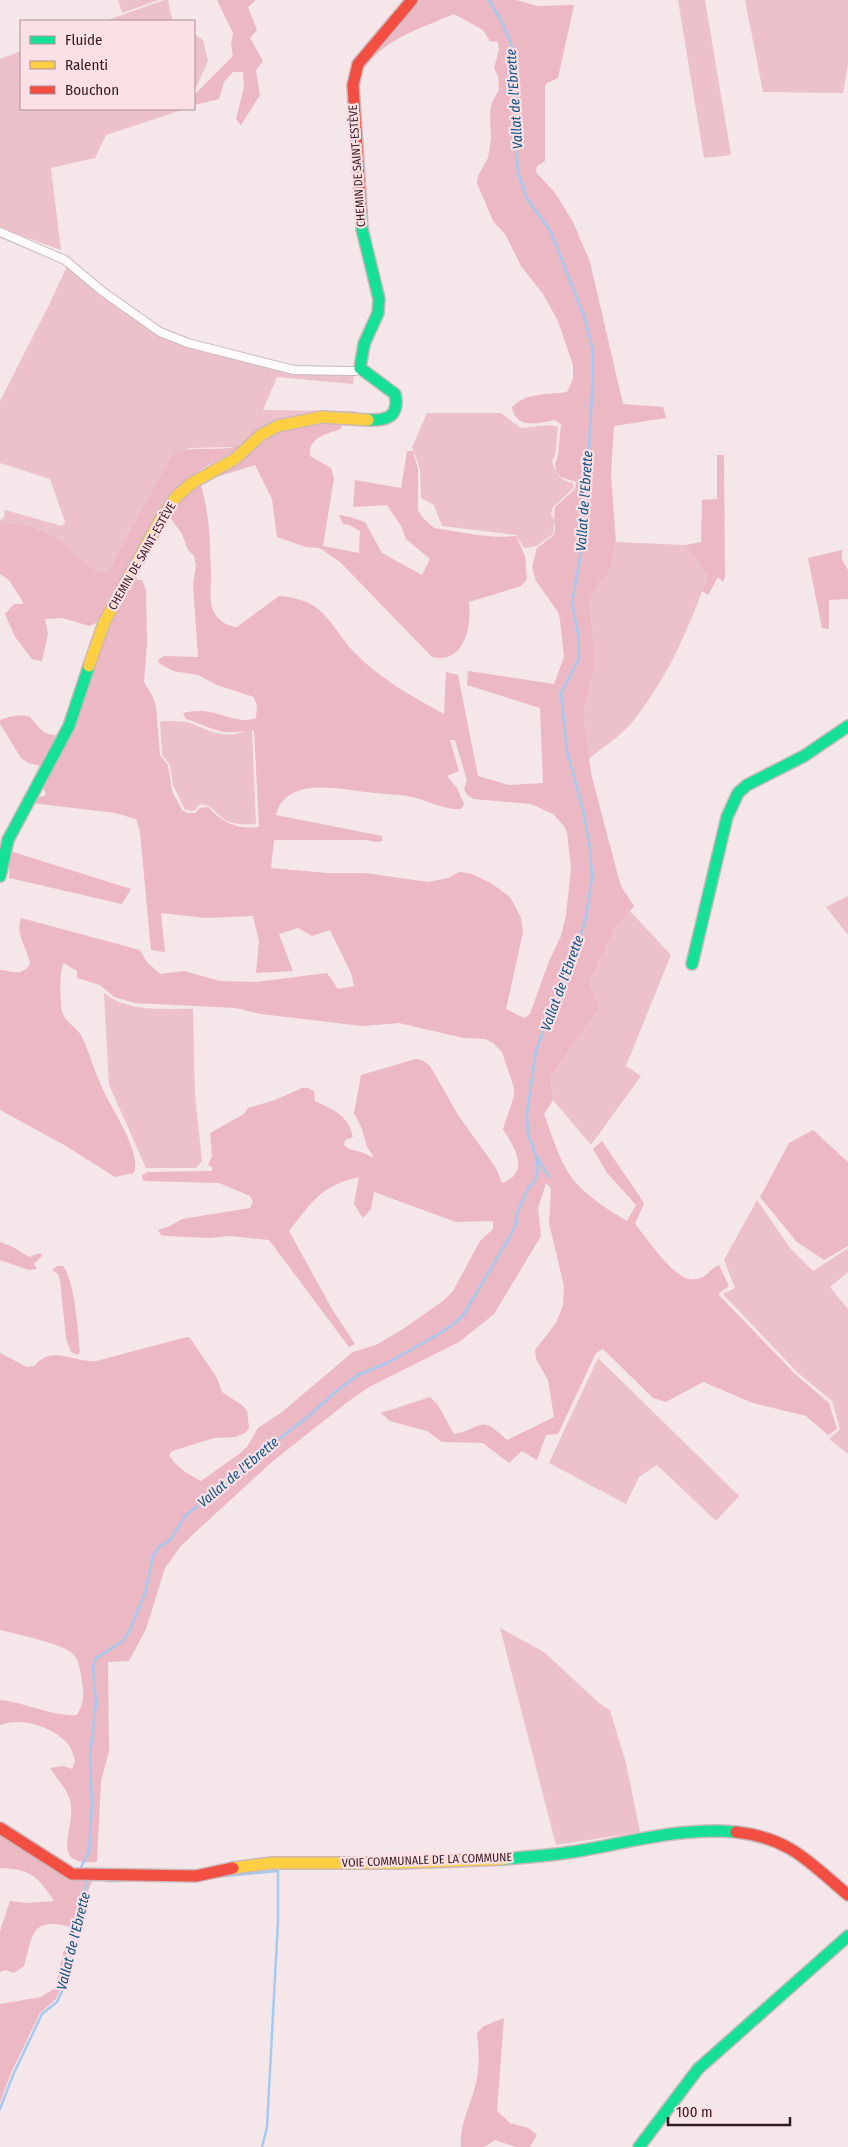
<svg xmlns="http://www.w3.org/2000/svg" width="848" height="2147" viewBox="0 0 848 2147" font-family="'Fira Sans Condensed',sans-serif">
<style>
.green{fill:#ecc1ca}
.forest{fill:#ecb8c4;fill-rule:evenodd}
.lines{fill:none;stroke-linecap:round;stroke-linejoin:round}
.stream{stroke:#a4caf0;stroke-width:2.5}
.street-casing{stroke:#cab8bb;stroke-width:10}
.fast-casing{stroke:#cab8bb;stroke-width:14}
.slow-casing{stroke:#cab8bb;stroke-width:14}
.jam-casing{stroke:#cab8bb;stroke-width:14}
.street{stroke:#fefbfc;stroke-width:8}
.fast{stroke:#16e098;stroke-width:11}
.slow{stroke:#ffcf43;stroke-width:11}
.jam{stroke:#f24e42;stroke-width:11}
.labels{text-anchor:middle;stroke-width:4.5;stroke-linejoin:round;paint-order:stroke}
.street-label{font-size:12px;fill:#321b20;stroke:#fbe0e5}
.water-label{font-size:14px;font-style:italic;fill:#095283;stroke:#fbe0e5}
</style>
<rect width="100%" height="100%" fill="#f5e6e9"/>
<g class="green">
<polygon points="118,0 158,0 122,13"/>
<polygon points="164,0 168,0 172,19 175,21 105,21"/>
<polygon points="678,0 705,0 731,155 704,158"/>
<polygon points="745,0 848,0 848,64 843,93 763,92"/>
<polygon points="194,34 203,40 208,61 194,92"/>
<polygon points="21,51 21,109 185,109 106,135 95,158 51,168 61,250 0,228 0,59"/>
<path d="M67 266 114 303 167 337 292 372 354 375 353 384 277 377 263 410 356 411V417L285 420 257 430 256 426 240 444 234 447 190 448 171 456 108 571C90 575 76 551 63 542 47 531 20 519 0 525V520L4 517 5 510 62 526 65 522 50 479 0 463V401L49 305Z"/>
<path d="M427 413H501L521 428 550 425 558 427C556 437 558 453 552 461 555 474 561 480 573 483L574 488 553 507 551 514 555 520 553 534 537 546 524 548 516 535 442 526 434 505 421 498 420 469 412 447Z"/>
<path d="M616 542 685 545 708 575C690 626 667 679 633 721 621 736 603 747 589 759L584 720V710L594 668V645L590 609 591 598 600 581 609 573Z"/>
<path d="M165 721C174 721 185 721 193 724 219 735 223 738 252 730L256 824C247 825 232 825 224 819 214 812 214 806 200 804L194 811 185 810 173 785 170 765 162 755 160 722Z"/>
<polygon points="848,896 848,935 826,907"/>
<polygon points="630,911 671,955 626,1066 641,1076 591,1145 553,1100 551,1076 600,1007 589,983 615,929"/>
<path d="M104 993C130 1013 162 1008 193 1009L195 1095 202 1161 196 1168H146L109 1085Z"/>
<polygon points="757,1200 790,1248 813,1271 848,1248 848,1272 830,1287 848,1309 848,1454 829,1439 840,1429 832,1401 798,1373 723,1294 735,1288 724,1260"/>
<polygon points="598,1358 739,1496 716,1521 657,1465 639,1477 626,1504 549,1463"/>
<polygon points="500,1628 544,1652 599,1703 610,1710 626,1763 640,1832 556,1845"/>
</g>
<g class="forest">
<polygon points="217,0 256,0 248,7 257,30 250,38 263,61 256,70 260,95 241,125 236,119 244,87 243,72 233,72 224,82 219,99 194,105 194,95 233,56 231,45 233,33"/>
<path d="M420 0H516L537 6 574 5 558 78 547 83 545 86V161L537 166 536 172 555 193 573 222 590 262 623 404 663 407 666 418 614 426 611 474 616 542 609 573 600 581 591 598 590 609 594 645V668L584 710V720L591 773 618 876 622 888 634 906 615 929 589 983 600 1007 551 1076 553 1100 544 1114C552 1135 561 1167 577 1184 592 1200 609 1210 627 1221L636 1205 607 1173 593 1149 602 1141 644 1203 635 1224C648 1239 676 1284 696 1279 706 1278 710 1269 719 1265L729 1286 718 1294 795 1374 829 1403 837 1429 828 1435 806 1416 753 1403 703 1382 666 1402 653 1398 603 1349 596 1353 558 1434 546 1435 537 1460 522 1451 509 1463 483 1443 442 1442 427 1431 390 1421 381 1413 430 1397 438 1405 454 1434C486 1427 479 1414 507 1440L554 1417 548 1380 536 1359 535 1350 556 1323 563 1305 564 1286 549 1223 551 1188 546 1183 538 1208 541 1236 494 1314 459 1342 369 1387 349 1401 273 1461 201 1527 181 1546 165 1568 146 1629 129 1661 108 1662 109 1751 101 1781 97 1862C49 1866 74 1833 71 1805 70 1792 57 1779 50 1768L63 1766 72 1769 75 1761C73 1754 71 1745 64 1740 49 1726 20 1717 0 1725V1700C26 1702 51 1717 77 1715 84 1703 84 1694 82 1681 80 1672 80 1662 74 1655 66 1644 15 1634 0 1630V1353L27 1367 34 1366C53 1344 74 1363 96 1361L187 1337 190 1338 217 1378 222 1392 242 1405 247 1411 249 1428 245 1433 236 1437 214 1438 172 1451 169 1455C177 1468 188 1474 201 1481L239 1454 247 1447 258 1428 282 1412 353 1352 376 1345 403 1329 443 1301 453 1291 480 1241 493 1229V1221L456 1222 374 1192 371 1209 363 1218 354 1204 359 1177C320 1186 312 1202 289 1231L332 1309 355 1344 349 1347 269 1240 230 1236 209 1238 166 1236 161 1235 158 1230 170 1226 182 1219 250 1208 253 1202 250 1196 219 1183 143 1181 142 1175 148 1172 211 1171 213 1168 208 1165 212 1156 210 1133 244 1114 248 1108 275 1100 302 1088H308L314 1091 315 1101C334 1110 348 1115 353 1137L345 1140 344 1145C350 1151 356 1150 363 1153 368 1154 369 1157 374 1157L367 1147 362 1129 354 1113 361 1075 416 1059 422 1060 430 1066 458 1115 496 1168 502 1183C532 1172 513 1146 503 1129L514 1096V1088L502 1052 493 1043 485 1039 463 1038 399 1023 362 1026 261 1014 235 1008 135 1003 114 997 100 985 77 978V971L64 963C59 968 60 1003 62 1011 64 1021 76 1027 81 1035 89 1051 93 1068 101 1085 109 1106 142 1150 134 1173L115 1177 66 1146 0 1110V970C14 971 21 977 30 964 27 947 15 935 21 918L140 950 146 961 160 974 184 971 220 981 256 982 327 973 338 989 354 986 351 973 330 930 312 936 298 928 279 934 293 971 256 973 259 941 253 916 206 918 161 913 165 952 151 950 140 832 136 819 115 813 32 803 33 799 46 795 42 783 49 768 28 763 21 758 0 724V720C10 716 20 714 30 717 43 733 44 735 65 736L103 637 132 579 142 580 146 590 147 644 144 682 153 697 156 707 160 755 168 765 172 791 182 810 187 813H195L200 808 208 807C222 822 237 830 259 827L254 730C218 736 217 729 186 719L183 713C192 711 201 710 210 712 226 715 240 724 256 718L257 706 254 697 217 685 198 675 173 671 160 664 158 660 164 656 198 657 193 584 196 565 194 556 188 550 182 534 169 516 176 505 199 486H201C210 515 210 544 211 575 211 585 209 600 213 610 217 620 226 626 237 627L279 596C327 600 327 623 355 653 380 679 413 697 444 714L446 672 458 675 478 776 509 785 543 783 540 708 467 685 468 671 554 684 564 657 560 620 558 612 536 581 532 567 537 548 554 535C557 524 553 517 555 507L575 489 576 482 561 477 556 471 555 464 558 456 561 424 555 420C538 424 515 429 512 407 527 392 547 395 567 392L573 379V365L558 321 543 294 521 266 505 234 493 221 477 183 478 176 488 158 491 139 490 113 492 102 499 90 498 76 494 68 499 50 498 42 490 41 483 30 454 14C424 27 386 38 366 66L364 62ZM450 740H455L467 781 464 789 467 795 474 799 531 804 553 814 564 826 567 832 571 868 566 915 561 936 549 961 530 1014 524 1018 506 1009 523 932 521 918 510 897 491 883 469 873 459 872 448 878 428 882 365 873H328L271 868 274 840H366L377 842 382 841V836L276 815C286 776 337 789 367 792 382 794 398 794 412 797 429 801 444 810 461 809L464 804 457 788 447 776 459 771Z"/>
<path d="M304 421 342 423 341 429C327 434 308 437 310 456L331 468 334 478 323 546 359 553 360 531 349 525 343 524 339 515 350 517 365 522 382 553 422 575 430 559 406 539 401 526 387 505 353 507 355 480 401 488 407 451H413L418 469V510L423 518 434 528C461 532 488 539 516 536L525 556 527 579 521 586 469 602C472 626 464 665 432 657L341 563 320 548 306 547 277 537 272 499 255 465 210 479 269 431Z"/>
<path d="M257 425V430L234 452 203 468 170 496 98 622 90 626 62 618 45 619 48 634 42 661 32 659 15 637 5 614 14 604H23V602L9 580 0 574V525C20 519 47 531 63 542 76 551 90 575 108 571L171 456C191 444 212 452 234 447L240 444Z"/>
<polygon points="717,455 724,455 725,577 723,582 718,577 708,595 702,591 708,575 685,545 701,542 702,500 717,499"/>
<polygon points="842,550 842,560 848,570 848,599 829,600 829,629 822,628 808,558"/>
<polygon points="10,851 131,889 122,904 9,878"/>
<polygon points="813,1130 848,1162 848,1246 824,1260 797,1242 760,1197 789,1143"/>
<polygon points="0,1242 13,1247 29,1257 40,1253 42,1256 34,1264 37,1269 29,1270 0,1260"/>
<path d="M57 1266H63C75 1282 78 1331 80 1352L78 1355 71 1352 66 1339 60 1280 58 1274 52 1270Z"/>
<path d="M0 1832 93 1879 81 1908 75 1928C31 1916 34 1931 24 1966L14 1973 5 1970 0 1972V1931L10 1901 26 1903 54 1901C38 1876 30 1869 0 1868Z"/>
<polygon points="64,1950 68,1955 64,1982 56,1999 40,2013 11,2073 0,2103 0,2004 41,1997 55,1988"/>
<path d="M504 2018 497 2111 510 2123 528 2128 537 2135 530 2147H516L495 2140 484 2147H461C459 2125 470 2107 475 2087 480 2069 479 2051 477 2033L484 2026Z"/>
</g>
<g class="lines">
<g class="stream">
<polyline points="537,1157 549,1177"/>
<polyline points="81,1867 89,1852 92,1803 90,1756 96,1702 93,1667 96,1658 123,1641 129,1632 145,1593 153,1556 159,1547 170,1540 186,1515 243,1471 263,1451 309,1416 333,1394 358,1375 387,1363 432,1338 454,1324 464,1314 509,1238 515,1227 517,1213 528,1189 535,1181 538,1169 536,1156 528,1134 527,1113 536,1051 546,1023 568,975 578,945 586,917 592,878 590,848 583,810 567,751 561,693 579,659 578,633 572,603 584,536 593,377 593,350 584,316 550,230 527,199 518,172 516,151 519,120 511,44 502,22 489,0"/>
<polyline points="214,1877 278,1871 278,1921 267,2127 262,2147"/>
<polyline points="106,1881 119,1881"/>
<polyline points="0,2109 13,2075 42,2014 57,2002 65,1985 74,1935 87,1882 82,1879"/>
</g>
<defs>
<polyline id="street" points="0,232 65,260 102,291 160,332 188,343 294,370 347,371 355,371 360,368"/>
<g id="fast">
<path d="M361 212 362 229 379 299 378 313 364 344 360 368 395 394C400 416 387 421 368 420"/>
<polyline points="0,876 8,840 69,726 89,666"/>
<polyline points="692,964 727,817 738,793 747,785 804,756 848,726"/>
<path d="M504 1859C530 1857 557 1855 584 1850 634 1841 685 1827 736 1832"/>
<polyline points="639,2147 698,2069 848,1936"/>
</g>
<g id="slow">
<polyline points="89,666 104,623 159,522 176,497 192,483 235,459 261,435 278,426 322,417 368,420"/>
<polyline points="233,1868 272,1863 398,1863 504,1859"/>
</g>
<g id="jam">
<polyline points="361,212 353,85 358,64 412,0"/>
<polyline points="0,1828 72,1874 196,1876 233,1868"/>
<path d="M736 1832C790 1838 809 1862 848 1895"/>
</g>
</defs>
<use href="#street" class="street-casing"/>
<use href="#fast" class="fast-casing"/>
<use href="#slow" class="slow-casing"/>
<use href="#jam" class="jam-casing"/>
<use href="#street" class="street"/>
<use href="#fast" class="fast"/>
<use href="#slow" class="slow"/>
<use href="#jam" class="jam"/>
</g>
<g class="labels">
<g class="street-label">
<text transform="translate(357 166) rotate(-94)" y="4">CHEMIN DE SAINT-ESTÈVE</text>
<text transform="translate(142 556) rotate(-60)" y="4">CHEMIN DE SAINT-ESTÈVE</text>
<text transform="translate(427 1860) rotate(-2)" y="4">VOIE COMMUNALE DE LA COMMUNE</text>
</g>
<g class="water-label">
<text transform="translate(514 99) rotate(-94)" y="5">Vallat de l'Ebrette</text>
<text transform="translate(584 501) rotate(-86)" y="5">Vallat de l'Ebrette</text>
<text transform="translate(562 983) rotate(-70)" y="5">Vallat de l'Ebrette</text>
<text transform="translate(238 1472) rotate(-40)" y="5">Vallat de l'Ebrette</text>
<text transform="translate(73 1941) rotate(-76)" y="5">Vallat de l'Ebrette</text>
</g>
</g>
<rect x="20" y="20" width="175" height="90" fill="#fbe0e5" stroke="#ab9196"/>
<rect x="30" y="36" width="25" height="8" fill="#16e098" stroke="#ab9196"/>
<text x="65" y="45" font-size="15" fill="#321b20">Fluide</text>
<rect x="30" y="61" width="25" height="8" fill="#ffcf43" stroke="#ab9196"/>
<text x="65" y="70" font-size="15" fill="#321b20">Ralenti</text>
<rect x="30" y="86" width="25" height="8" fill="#f24e42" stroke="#ab9196"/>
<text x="65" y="95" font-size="15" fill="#321b20">Bouchon</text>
<path d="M668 2117v8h122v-8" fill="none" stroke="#321b20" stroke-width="2.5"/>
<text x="676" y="2117" font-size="15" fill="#321b20" stroke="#fbe0e5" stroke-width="4" paint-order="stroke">100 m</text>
</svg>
